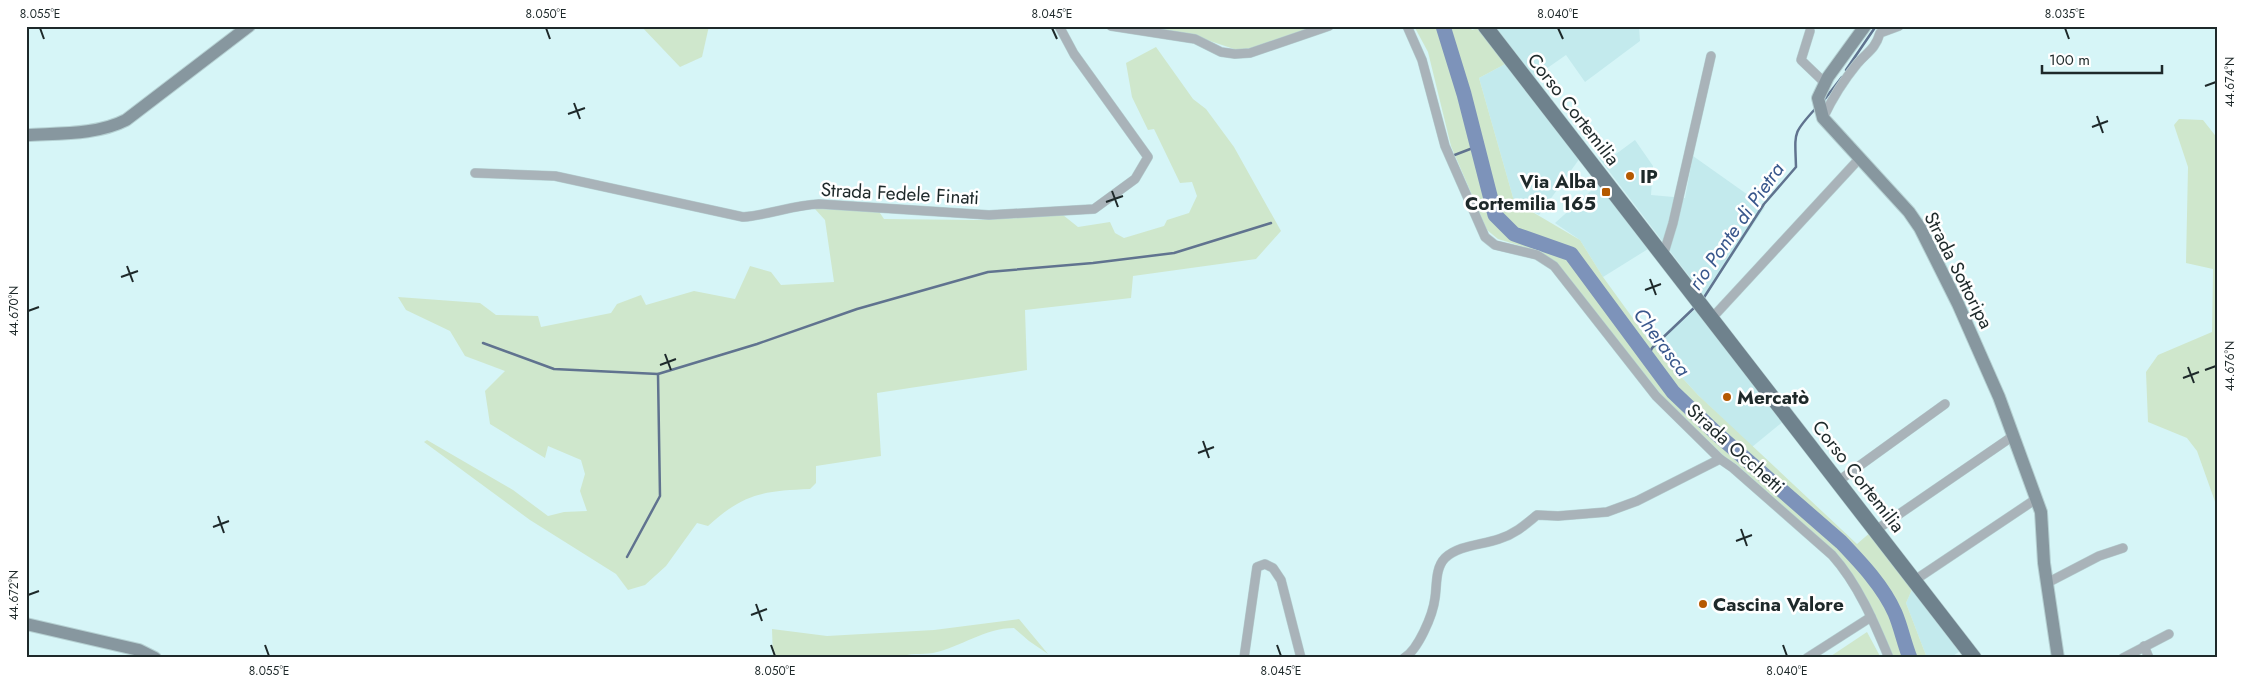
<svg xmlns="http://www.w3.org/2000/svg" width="2244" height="684" viewBox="0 0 2244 684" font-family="Jost,sans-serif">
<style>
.built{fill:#c3eaed}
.green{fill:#cfe7cc}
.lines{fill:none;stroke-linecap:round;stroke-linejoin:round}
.stream{stroke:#60738f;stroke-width:2.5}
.river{stroke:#7d93ba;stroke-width:15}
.street-casing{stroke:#b5d0d2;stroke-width:10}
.secondary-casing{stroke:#b5d0d2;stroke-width:14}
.primary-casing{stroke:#b5d0d2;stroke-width:16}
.street{stroke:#a9b3b9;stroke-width:9}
.secondary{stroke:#87979f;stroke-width:12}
.primary{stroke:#6f828d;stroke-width:15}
.ticks{fill:none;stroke:#1e292a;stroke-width:2}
.poi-dot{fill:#b55900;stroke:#fff;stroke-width:2}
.labels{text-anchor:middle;stroke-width:5;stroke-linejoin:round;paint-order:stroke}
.street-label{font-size:19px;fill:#1e292a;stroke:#fff}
.poi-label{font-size:19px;font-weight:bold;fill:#1e292a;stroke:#fff;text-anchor:start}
.water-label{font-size:20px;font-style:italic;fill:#39578c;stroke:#fff}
.neatline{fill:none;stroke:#1e292a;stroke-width:2}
.ticks-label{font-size:12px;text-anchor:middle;fill:#1e292a}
</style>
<rect width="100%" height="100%" fill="#d6f5f7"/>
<g class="built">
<polygon points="1494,26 1639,26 1640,41 1585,82 1566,55 1533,78"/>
<polygon points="1507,63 1580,158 1539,215 1514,201 1479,78"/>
<polygon points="1635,140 1653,166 1651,195 1685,198 1693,156 1765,207 1705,297 1599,158 1607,153 1616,154"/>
<polygon points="1601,182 1648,249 1603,277 1580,240 1555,223"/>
<polygon points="1697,308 1785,420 1752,447 1698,395 1653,346"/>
<polygon points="1914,585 1963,649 1950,658 1927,658 1906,603"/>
</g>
<g class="green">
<polygon points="641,26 709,26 702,57 680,67"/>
<polygon points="1142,26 1319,26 1253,48 1237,50 1195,36"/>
<path d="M1414 26H1469L1472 30 1479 28 1507 63 1479 78 1514 201 1580 240 1603 277 1653 346 1698 395 1857 544 1872 531 1914 585 1906 603 1927 658H1894C1878 623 1863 586 1839 556L1736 464 1727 459 1664 398 1557 265 1534 250 1498 239 1487 230 1451 146 1428 52Z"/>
<path d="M1156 47 1193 99 1206 109 1234 147 1281 231 1256 259 1133 276 1131 298 1025 310 1027 370 877 393 881 456 816 466V483L810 489C763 491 744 493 708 526L697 523 666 566 645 585 628 590 616 574 530 520 424 442 427 440 513 490 548 516 564 512 587 511 580 491 585 474 581 460 548 446 545 458 490 424 485 391 505 371 465 356 450 331 406 310 398 297 480 303 496 315 538 316 541 327 611 313 617 304 641 295 646 305 694 291 735 299 750 266 771 272 781 285 834 282 825 220 815 209 878 210 884 219 977 220 1063 215 1078 227 1110 222 1115 233 1124 238 1164 226 1167 220 1189 213 1197 196 1192 182 1180 183 1154 129 1148 130 1132 97 1126 63Z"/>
<polygon points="2179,119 2203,120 2218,139 2218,510 2197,451 2187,438 2148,422 2146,372 2158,355 2212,332 2213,269 2186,263 2188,167 2174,125"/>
<path d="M1019 619 1048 654 1029 641 1014 628C985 628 961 647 933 653 922 655 909 652 899 658H773L772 629 827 636 934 630Z"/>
<polygon points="1867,632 1881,658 1828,658"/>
</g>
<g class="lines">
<g class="stream">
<polyline points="1846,70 1876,26"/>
<polyline points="1824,100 1842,77"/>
<polyline points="1452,156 1478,146"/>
<path d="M1703 299 1764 204 1796 167C1795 132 1792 134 1816 108"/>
<polyline points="483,343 554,369 658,374 757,344 857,309 988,272 1093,263 1174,253 1271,223"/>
<polyline points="1648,357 1652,348 1695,307"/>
<polyline points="627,557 660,496 658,374"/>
</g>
<path class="river" d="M1443 26 1464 94 1495 215 1514 234 1571 254 1673 392 1717 434 1841 542C1861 563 1883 586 1895 613 1901 627 1904 643 1910 658"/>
<defs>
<g id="street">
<polyline points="1111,26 1195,39 1221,52 1235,54 1250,53 1329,26"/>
<path d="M1407 26 1422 60 1445 146 1485 237 1495 245 1537 255 1554 266 1656 396 1720 459 1733 468 1832 555C1858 584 1874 622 1889 658"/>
<polyline points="1810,31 1801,60 1825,83"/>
<path d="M1823 118C1832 99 1843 81 1857 64 1867 52 1875 50 1880 33L1899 26"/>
<path d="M475 173 555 176 743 217C769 215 793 205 819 204L989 215 1094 209 1135 179 1148 157 1074 54 1059 26"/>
<polyline points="1663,256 1673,223 1711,56"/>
<polyline points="1712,318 1859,159"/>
<polyline points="1837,482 1945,404"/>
<polyline points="1876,530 2013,436"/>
<polyline points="1915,580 2036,499"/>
<polyline points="2047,583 2099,556 2123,548"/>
<polyline points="2144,646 2149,658"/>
<polyline points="1244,658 1257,567 1265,564 1273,568 1281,580 1301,658"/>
<path d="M1404 658C1418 650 1433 615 1435 598 1437 586 1435 568 1445 558 1459 545 1482 545 1499 539 1515 534 1525 525 1537 515L1558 516 1607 512 1637 501 1720 459"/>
<polyline points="1807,658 1871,617"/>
<polyline points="2123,658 2169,634"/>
</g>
<g id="secondary">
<polyline points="1865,26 1828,77 1818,98 1823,118 1909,212 1920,228 1958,304 1999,397 2041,512 2044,563 2058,658"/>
<path d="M26 135C59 133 97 135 126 120L249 26"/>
<polyline points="26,624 139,650 155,658"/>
</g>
<polyline id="primary" points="1485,26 1974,658"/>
</defs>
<use href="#street" class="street-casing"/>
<use href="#secondary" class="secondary-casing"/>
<use href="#primary" class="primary-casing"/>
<use href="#street" class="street"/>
<use href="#secondary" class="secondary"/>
<use href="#primary" class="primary"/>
</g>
<path class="ticks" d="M40 28 44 39M546 28 550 39M1052 28 1057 39M1558 28 1563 39M2065 28 2069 39M2205 86 2216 82M574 103 580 119M568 114 585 108M2097 116 2103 133M2092 127 2108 121M1112 191 1118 207M1106 202 1123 196M127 266 133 282M121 277 138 271M1650 279 1656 295M1645 290 1661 284M28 311 39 307M665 354 671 370M660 365 676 359M2188 367 2194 383M2205 370 2216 366M2183 378 2199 372M1203 441 1209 458M1198 453 1214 447M218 516 224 533M213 527 229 521M1741 529 1747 546M1736 541 1752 535M28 595 39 591M756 604 762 621M751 615 767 609M265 645 269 656M771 645 775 656M1277 645 1281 656M1783 645 1787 656"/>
<g class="poi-dot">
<circle cx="1630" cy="176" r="5"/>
<rect x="1601" y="187" width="10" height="10" rx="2.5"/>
<circle cx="1727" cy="397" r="5"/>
<circle cx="1703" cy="604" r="5"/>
</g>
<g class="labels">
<g class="street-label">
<text transform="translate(1574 109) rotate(52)" y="7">Corso Cortemilia</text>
<text transform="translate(900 193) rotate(3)" y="7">Strada Fedele Finati</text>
<text transform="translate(1959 270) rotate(63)" y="7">Strada Sottoripa</text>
<text transform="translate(1736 448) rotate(42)" y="7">Strada Occhetti</text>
<text transform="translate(1859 476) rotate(52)" y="7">Corso Cortemilia</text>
</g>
<g class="poi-label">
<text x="1640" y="183">IP</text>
<text x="1596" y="188" text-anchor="end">Via Alba<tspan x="1596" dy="22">Cortemilia 165</tspan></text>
<text x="1737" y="404">Mercatò</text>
<text x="1713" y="611">Cascina Valore</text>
</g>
<g class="water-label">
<text transform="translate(1736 226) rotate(-55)" y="7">rio Ponte di Pietra</text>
<text transform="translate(1662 342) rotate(53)" y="7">Cherasca</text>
</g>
</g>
<rect width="2244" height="684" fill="none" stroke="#ffffff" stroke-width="55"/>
<path d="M2042 65v8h120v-8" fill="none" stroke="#1e292a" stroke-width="2.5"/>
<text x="2049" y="65" font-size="15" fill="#1e292a" stroke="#ffffff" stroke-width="4" paint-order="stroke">100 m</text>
<rect x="28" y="28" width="2188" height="628" class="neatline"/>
<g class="ticks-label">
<text x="40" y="18">8.055°E</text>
<text x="546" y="18">8.050°E</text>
<text x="1052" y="18">8.045°E</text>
<text x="1558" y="18">8.040°E</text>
<text x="2065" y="18">8.035°E</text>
<text transform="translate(2230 82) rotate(-90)" y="4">44.674°N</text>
<text transform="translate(14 311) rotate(-90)" y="4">44.670°N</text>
<text transform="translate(2230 366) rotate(-90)" y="4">44.676°N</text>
<text transform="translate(14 595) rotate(-90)" y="4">44.672°N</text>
<text x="269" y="675">8.055°E</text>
<text x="775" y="675">8.050°E</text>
<text x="1281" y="675">8.045°E</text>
<text x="1787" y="675">8.040°E</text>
</g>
</svg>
